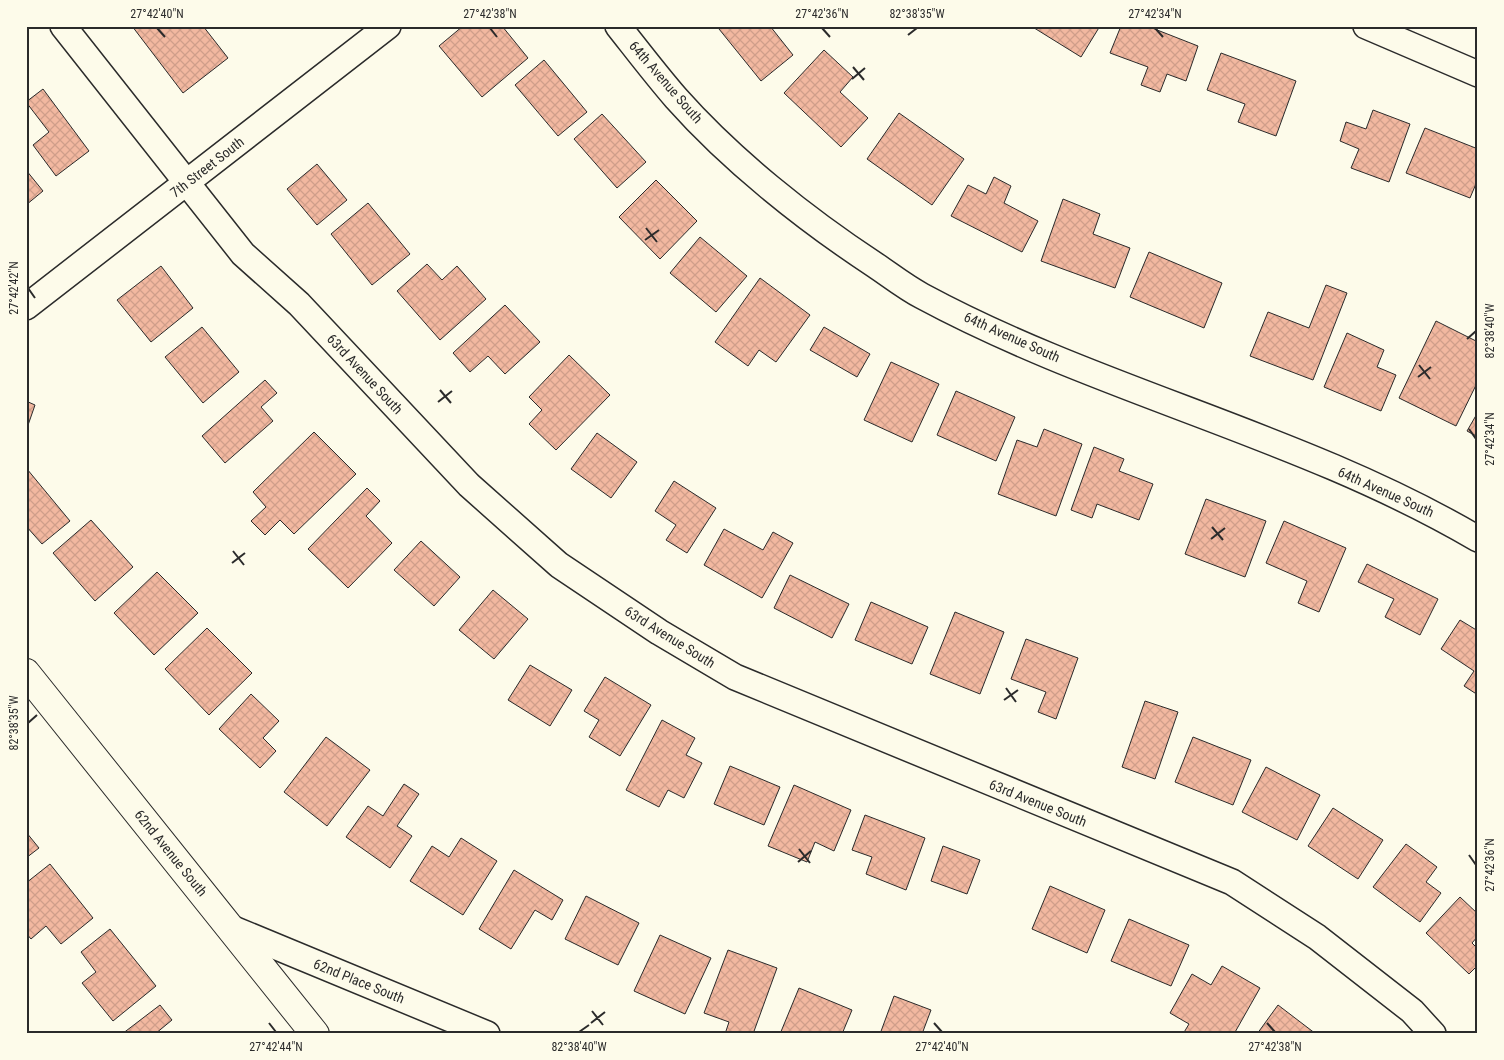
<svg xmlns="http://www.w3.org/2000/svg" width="1504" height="1060" viewBox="0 0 1504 1060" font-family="'Roboto Condensed',sans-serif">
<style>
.building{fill:url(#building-cross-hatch);stroke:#2b2b2b}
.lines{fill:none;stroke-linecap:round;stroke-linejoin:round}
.street-casing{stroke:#2b2b2b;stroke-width:28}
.secondary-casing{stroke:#2b2b2b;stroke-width:30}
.street{stroke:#fdfbea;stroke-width:25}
.secondary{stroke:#fdfbea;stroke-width:28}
.ticks{fill:none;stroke:#2b2b2b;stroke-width:2}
.labels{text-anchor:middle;stroke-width:4;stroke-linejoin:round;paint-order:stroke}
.street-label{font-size:14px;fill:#2b2b2b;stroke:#fdfbea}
.neatline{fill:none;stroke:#2b2b2b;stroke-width:2}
.ticks-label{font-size:12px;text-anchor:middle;fill:#2b2b2b}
</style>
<defs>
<pattern id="building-cross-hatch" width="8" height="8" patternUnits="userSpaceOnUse" patternTransform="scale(1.25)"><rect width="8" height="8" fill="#f2b8a0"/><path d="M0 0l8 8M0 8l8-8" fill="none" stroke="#d09e8a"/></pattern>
</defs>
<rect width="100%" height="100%" fill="#fdfbea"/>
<g class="building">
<polygon points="132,26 203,26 228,58 183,93"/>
<polygon points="463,26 502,26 528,58 482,97 439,46"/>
<polygon points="723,26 770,26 793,55 761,81 719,29"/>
<polygon points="1031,26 1100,26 1081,57"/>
<polygon points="1121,26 1147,26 1198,46 1186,81 1167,74 1160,92 1141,85 1148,67 1110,53"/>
<polygon points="824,50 853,77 840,92 868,118 841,147 784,93"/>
<polygon points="1221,53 1296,81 1276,136 1238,122 1245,104 1207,90"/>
<polygon points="544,60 587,112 558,136 515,85"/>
<polygon points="43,89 89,151 56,176 33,145 49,132 26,102"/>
<polygon points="1373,110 1410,124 1389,182 1351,168 1359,149 1340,141 1346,122 1366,129"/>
<polygon points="899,113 964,159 932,205 867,159"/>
<polygon points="602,114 646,162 617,188 574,139"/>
<polygon points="1425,128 1478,149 1478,179 1470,198 1406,173"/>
<polygon points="317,164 347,200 317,225 287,189"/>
<polygon points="26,170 43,191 26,205"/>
<polygon points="994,177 1011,186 1004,203 1038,221 1022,252 951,216 968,185 986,194"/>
<polygon points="656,180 697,221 660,259 619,217"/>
<polygon points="1063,199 1100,214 1093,234 1130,248 1115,288 1041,261"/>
<polygon points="368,203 410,254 372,285 331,234"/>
<polygon points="700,237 747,276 716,312 670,273"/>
<polygon points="1149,252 1222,283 1204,328 1130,297"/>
<polygon points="427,264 442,280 457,266 486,299 440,340 397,291"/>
<polygon points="161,266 193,308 151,342 117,300"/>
<polygon points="760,278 810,315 776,362 759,350 748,366 715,342"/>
<polygon points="1326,285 1347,293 1313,380 1250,356 1268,312 1309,328"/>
<polygon points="505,305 540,342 505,374 488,356 470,372 453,353"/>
<polygon points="1436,321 1478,342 1478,381 1456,426 1399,398"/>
<polygon points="202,327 239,372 203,403 165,357"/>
<polygon points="824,327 870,354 857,377 810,350"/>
<polygon points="1347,333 1384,350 1377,367 1396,375 1381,411 1324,387"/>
<polygon points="569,355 610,395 556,450 529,424 542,410 529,397"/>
<polygon points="891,362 939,384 912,442 864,420"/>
<polygon points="265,380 277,393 261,407 273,421 225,463 202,436"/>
<polygon points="956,391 1015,417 996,461 937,435"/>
<polygon points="26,401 35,405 26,431"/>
<polygon points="1478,412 1478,437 1467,431"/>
<polygon points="1044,429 1082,444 1056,516 998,494 1017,440 1037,447"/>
<polygon points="314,432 356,474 294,534 280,520 265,535 251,521 266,507 253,492"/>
<polygon points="597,433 637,462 611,498 571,469"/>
<polygon points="1094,447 1124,459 1119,471 1153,484 1139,520 1097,504 1092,518 1071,510"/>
<polygon points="27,469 70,521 42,544 26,526"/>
<polygon points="674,481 716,508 687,553 666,540 676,525 655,511"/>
<polygon points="367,488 380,501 366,516 392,543 348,588 308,549"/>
<polygon points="1206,499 1266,521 1245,577 1185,554"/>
<polygon points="91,520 133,567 95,601 53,553"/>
<polygon points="1284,521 1346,548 1319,612 1298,603 1307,581 1266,563"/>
<polygon points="724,529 763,550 773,532 793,543 762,598 704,565"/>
<polygon points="421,541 460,577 434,606 394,570"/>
<polygon points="1367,564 1438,599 1420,635 1385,617 1394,599 1358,582"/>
<polygon points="157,572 198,613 154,655 114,613"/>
<polygon points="790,575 849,604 832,638 774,608"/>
<polygon points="493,590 528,619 494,659 459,630"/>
<polygon points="871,602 928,627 912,664 855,640"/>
<polygon points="955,612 1004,632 980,694 930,674"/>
<polygon points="1460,620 1478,631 1478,695 1464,686 1474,671 1441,649"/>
<polygon points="207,628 252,673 209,715 165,669"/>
<polygon points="1026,639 1078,658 1056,719 1038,712 1046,692 1011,679"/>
<polygon points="530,665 572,690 550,726 508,700"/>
<polygon points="605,677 651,705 620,756 589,737 599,720 584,711"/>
<polygon points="251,694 279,721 263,738 276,751 260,768 219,729"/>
<polygon points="1145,701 1178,712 1155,779 1122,767"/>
<polygon points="662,720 695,738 686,755 702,763 684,798 668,790 659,807 626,790"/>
<polygon points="326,737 370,770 327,826 284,792"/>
<polygon points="1193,737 1251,760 1233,805 1175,782"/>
<polygon points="730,766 780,787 764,825 714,804"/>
<polygon points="1266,767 1320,795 1297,840 1242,812"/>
<polygon points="404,784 419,794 397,826 412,836 390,868 346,837 368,806 383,816"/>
<polygon points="794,785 851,810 834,851 815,842 807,862 768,846"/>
<polygon points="1333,808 1383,840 1358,879 1308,846"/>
<polygon points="865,815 925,838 906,890 866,874 872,857 852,850"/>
<polygon points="26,832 39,848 26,858"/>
<polygon points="461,838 497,861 463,915 410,881 432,846 449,857"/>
<polygon points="1406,844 1437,867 1426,882 1441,893 1420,922 1373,887"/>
<polygon points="943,846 980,860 967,894 931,881"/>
<polygon points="50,864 93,918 61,944 46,926 31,939 26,933 26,883"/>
<polygon points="514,870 563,900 552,920 535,910 511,949 479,929"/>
<polygon points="1050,886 1105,910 1087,953 1032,929"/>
<polygon points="586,896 639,923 618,965 565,939"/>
<polygon points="1460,897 1478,914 1478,936 1472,943 1478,949 1478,965 1469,974 1426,933"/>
<polygon points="1129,919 1189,945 1171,986 1111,961"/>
<polygon points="110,929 156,986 113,1021 82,983 96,972 81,952"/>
<polygon points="660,935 711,958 685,1014 634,991"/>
<polygon points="728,950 777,968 753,1034 725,1034 729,1022 704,1013"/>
<polygon points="1222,966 1260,988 1234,1034 1183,1034 1189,1024 1170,1013 1192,974 1211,985"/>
<polygon points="799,988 852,1010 842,1034 780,1034"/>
<polygon points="894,996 931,1010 922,1034 880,1034"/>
<polygon points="160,1005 172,1020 155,1034 122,1034"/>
<polygon points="1278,1005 1316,1034 1257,1034"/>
</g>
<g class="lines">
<defs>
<g id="street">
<polyline points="63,26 243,254 299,304 469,485 559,565 659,632 735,677 1232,882 1317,937 1412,1011 1433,1034"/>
<path d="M618 26C637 50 656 75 676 98 731 160 805 219 875 265 890 275 905 287 922 296 1100 392 1303 436 1478 539"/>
<polyline points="1366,26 1478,74"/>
<polyline points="26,307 388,26"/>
<polyline points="231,928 487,1034"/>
</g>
<polyline id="secondary" points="26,673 315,1034"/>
</defs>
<use href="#street" class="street-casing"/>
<use href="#secondary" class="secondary-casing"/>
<use href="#street" class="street"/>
<use href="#secondary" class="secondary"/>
</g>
<path class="ticks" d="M157 28 165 37M490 28 497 37M822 28 830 37M1155 28 1163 37M908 35 917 28M853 67 864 80M852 79 865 68M646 228 657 242M645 240 659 230M28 288 35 298M1467 339 1476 331M1419 365 1430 379M1418 377 1431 367M440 390 451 403M438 402 452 391M1469 429 1476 439M1212 527 1223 540M1211 539 1225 528M233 551 244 565M232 563 245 553M1006 688 1016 702M1004 700 1018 690M28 723 37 715M799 849 810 863M1469 855 1476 865M798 862 811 851M592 1011 603 1025M269 1023 276 1032M591 1023 605 1012M934 1023 942 1032M1267 1023 1275 1032M579 1032 589 1025"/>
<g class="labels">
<g class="street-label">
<text transform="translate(666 82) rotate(49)" y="5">64th Avenue South</text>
<text transform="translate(207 167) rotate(-38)" y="5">7th Street South</text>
<text transform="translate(1012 337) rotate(24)" y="5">64th Avenue South</text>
<text transform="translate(365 374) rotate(47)" y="5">63rd Avenue South</text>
<text transform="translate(1386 492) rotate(24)" y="5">64th Avenue South</text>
<text transform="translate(670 637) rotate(32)" y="5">63rd Avenue South</text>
<text transform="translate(1038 803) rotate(22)" y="5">63rd Avenue South</text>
<text transform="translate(171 853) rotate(51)" y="5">62nd Avenue South</text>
<text transform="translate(359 981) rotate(22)" y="5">62nd Place South</text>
</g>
</g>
<rect width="1504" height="1060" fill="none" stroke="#fdfbea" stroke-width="55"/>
<rect x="28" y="28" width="1448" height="1004" class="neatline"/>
<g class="ticks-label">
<text x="157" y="18">27°42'40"N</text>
<text x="490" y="18">27°42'38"N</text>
<text x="822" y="18">27°42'36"N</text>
<text x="917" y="18">82°38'35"W</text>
<text x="1155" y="18">27°42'34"N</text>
<text transform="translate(14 288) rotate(-90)" y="4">27°42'42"N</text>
<text transform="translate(1490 331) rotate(-90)" y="4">82°38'40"W</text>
<text transform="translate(1490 439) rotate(-90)" y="4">27°42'34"N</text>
<text transform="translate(14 723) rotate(-90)" y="4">82°38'35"W</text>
<text transform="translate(1490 865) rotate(-90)" y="4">27°42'36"N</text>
<text x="276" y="1051">27°42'44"N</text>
<text x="579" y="1051">82°38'40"W</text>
<text x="942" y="1051">27°42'40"N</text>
<text x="1275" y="1051">27°42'38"N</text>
</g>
</svg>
